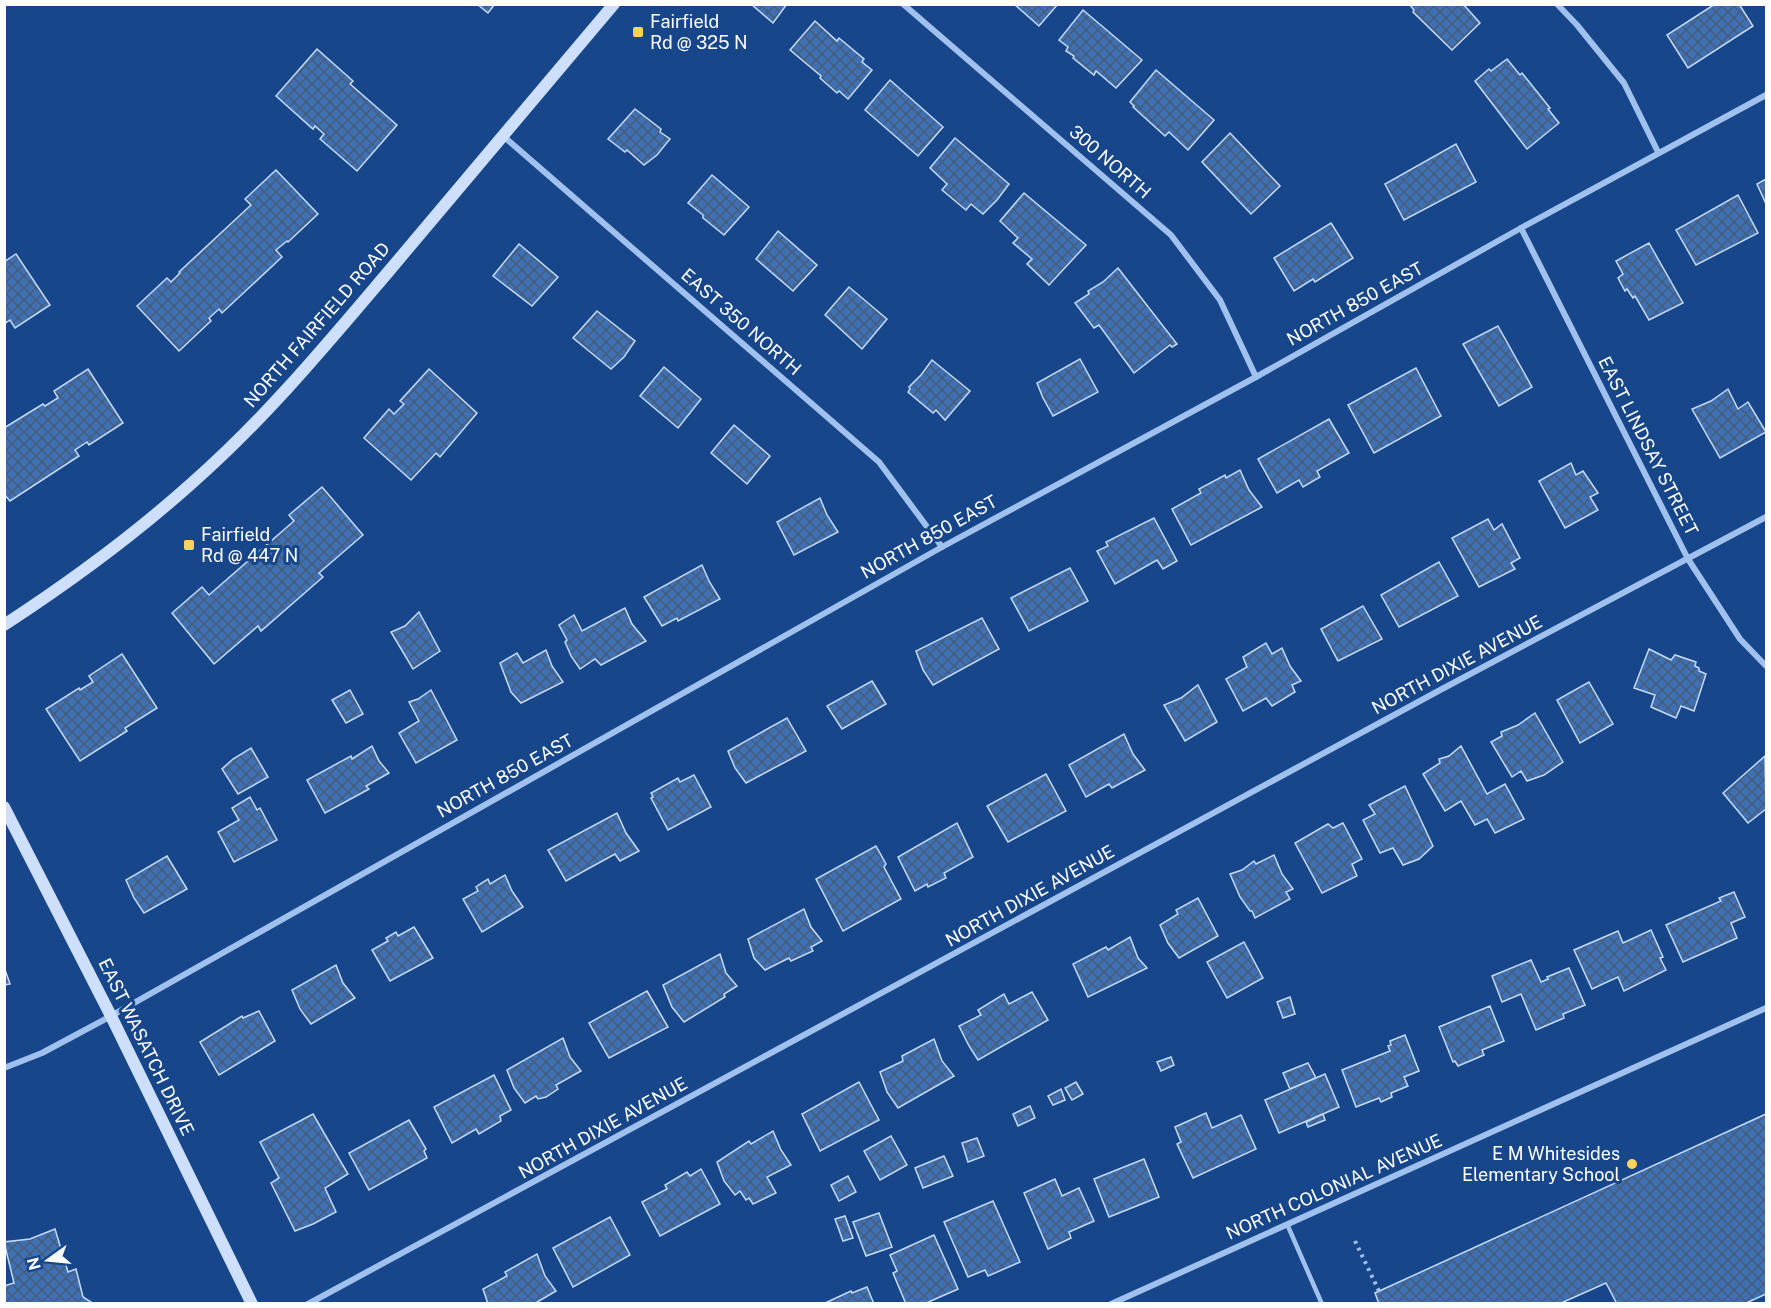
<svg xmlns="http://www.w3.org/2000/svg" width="1771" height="1308" viewBox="0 0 1771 1308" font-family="'Public Sans',sans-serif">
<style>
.building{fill:url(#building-cross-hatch);stroke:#c5dcfa;stroke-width:1.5}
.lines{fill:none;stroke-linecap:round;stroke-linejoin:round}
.path{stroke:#a0c1ee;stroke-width:4;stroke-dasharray:3 4.5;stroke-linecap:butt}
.lane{stroke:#a0c1ee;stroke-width:4.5}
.street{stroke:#a0c1ee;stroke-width:6}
.secondary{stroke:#cddffa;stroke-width:12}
.poi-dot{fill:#ffd45d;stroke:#17468a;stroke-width:2}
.labels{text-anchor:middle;stroke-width:6;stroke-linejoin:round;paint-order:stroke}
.poi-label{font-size:18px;fill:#fff;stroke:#17468a;text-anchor:start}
.street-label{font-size:18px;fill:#fff;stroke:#17468a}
</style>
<defs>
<pattern id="building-cross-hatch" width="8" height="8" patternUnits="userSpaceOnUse" patternTransform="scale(1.5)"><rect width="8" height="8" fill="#3f70b3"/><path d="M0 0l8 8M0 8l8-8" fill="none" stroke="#465c7a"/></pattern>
</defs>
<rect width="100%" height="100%" fill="#17468a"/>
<g class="building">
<polygon points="477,4 495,4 488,13"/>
<polygon points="751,4 787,4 773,23"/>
<polygon points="1014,4 1058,4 1039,26"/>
<polygon points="1409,4 1463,4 1480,23 1452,50 1413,12 1414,10"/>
<polygon points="1715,4 1739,4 1753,26 1688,68 1667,35"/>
<polygon points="1083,10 1142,60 1116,88 1096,71 1094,75 1073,58 1074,56 1066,51 1068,47 1059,40"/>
<polygon points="815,21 837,41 839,38 864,59 862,62 872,70 848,99 839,91 837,93 820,78 821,76 790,50"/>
<polygon points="317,49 353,81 350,84 397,125 357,171 320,139 324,134 315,126 313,129 276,96"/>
<polygon points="1507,59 1520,75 1522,73 1550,108 1548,109 1559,123 1527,149 1475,81 1489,69 1491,71"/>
<polygon points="1156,70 1214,120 1188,150 1169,132 1165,136 1133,107 1134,106 1130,102"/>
<polygon points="890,80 943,127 918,156 865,110"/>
<polygon points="635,109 661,129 660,132 670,139 657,155 644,165 627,150 625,152 608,139"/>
<polygon points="1230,133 1280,186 1251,214 1202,162"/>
<polygon points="955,138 1009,184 997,200 983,214 971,204 966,210 942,190 947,184 930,168"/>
<polygon points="1456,144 1476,182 1404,220 1385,184"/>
<polygon points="276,170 318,214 288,242 287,241 276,250 282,257 222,313 219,309 209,318 211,321 179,351 137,306 167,278 171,282 180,273 179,272 251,205 245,199"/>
<polygon points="712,175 749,207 724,235 703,218 703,215 688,203"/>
<polygon points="1766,179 1766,204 1757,184"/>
<polygon points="1024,193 1086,245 1049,285 1027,264 1032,259 1013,243 1018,238 1000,221"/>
<polygon points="1738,195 1758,233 1696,265 1676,230"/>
<polygon points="1331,223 1353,258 1315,282 1313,279 1294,291 1274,258"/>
<polygon points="778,231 817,265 793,291 756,259"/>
<polygon points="1649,243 1683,303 1649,320 1635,296 1633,298 1627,289 1625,291 1618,278 1623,274 1616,261"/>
<polygon points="519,244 558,277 532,306 493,276"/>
<polygon points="16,254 50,305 15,328 10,320 4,324 4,262"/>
<polygon points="1118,268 1177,344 1172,347 1170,345 1134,373 1099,325 1094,328 1075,303 1089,294 1088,291 1103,282"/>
<polygon points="849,287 887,319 862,349 825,315"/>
<polygon points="597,311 635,341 624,357 611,369 573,338"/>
<polygon points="1498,326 1532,387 1499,406 1463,344"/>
<polygon points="1080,359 1098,392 1053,416 1043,398 1037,383"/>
<polygon points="932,360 970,391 945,420 936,410 933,413 908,392 910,389 909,387 921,375"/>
<polygon points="664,367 701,399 678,428 640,396"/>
<polygon points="1416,368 1441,416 1374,453 1348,405"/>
<polygon points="88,369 123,423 89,445 87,442 75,450 79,456 10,501 4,494 4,428 43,404 45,406 58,398 54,391"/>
<polygon points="429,369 477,413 440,457 436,453 411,480 364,438 389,409 394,414 404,404 400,401"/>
<polygon points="1728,389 1738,409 1748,402 1766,432 1720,458 1692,409 1711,401"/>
<polygon points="1329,419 1349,453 1317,471 1320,477 1303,487 1299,480 1277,493 1258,459"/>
<polygon points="734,425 770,456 747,484 711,453"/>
<polygon points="1571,463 1576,475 1583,471 1598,493 1590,497 1598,510 1565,528 1539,481"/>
<polygon points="1240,470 1249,490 1262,507 1191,545 1172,509 1201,493 1199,489 1225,475 1226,478"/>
<polygon points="322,487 363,535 319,573 323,577 261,631 258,626 214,664 172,613 202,587 209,595 294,521 289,515"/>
<polygon points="820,498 827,515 838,532 794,555 777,522"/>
<polygon points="1154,518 1177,561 1163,569 1157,560 1115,584 1097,551 1108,546 1106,542"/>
<polygon points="1488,519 1494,530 1502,524 1520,558 1511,563 1515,569 1479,587 1452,538"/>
<polygon points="1439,562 1458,596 1399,627 1381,595"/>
<polygon points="702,565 709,581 720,599 678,621 677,618 662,626 644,597"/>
<polygon points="1070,568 1088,601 1029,631 1011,598"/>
<polygon points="1363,606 1382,639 1338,661 1321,629"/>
<polygon points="625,608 632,624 646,641 601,665 595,659 580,669 571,656 565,642 567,640 559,625 574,615 582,631"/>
<polygon points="419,612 440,651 413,669 391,632 405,626"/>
<polygon points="982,618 999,649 933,685 923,670 916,651"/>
<polygon points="1266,643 1272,654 1282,648 1290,666 1301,681 1292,685 1295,692 1272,706 1266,698 1243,711 1226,679 1247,667 1243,657"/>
<polygon points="1649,649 1671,660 1675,655 1696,662 1695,666 1699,668 1699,671 1706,674 1694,711 1681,706 1676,718 1651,707 1655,695 1634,688"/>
<polygon points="546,650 552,666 563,682 521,703 511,692 500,663 517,653 523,663"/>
<polygon points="122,654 157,708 125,728 127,731 80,761 46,709 79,688 80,690 93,682 89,676"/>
<polygon points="872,681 886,704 842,729 827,706"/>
<polygon points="1589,682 1613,724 1580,743 1557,700"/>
<polygon points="1198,685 1217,722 1185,741 1164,705 1181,698"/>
<polygon points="350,690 363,714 346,723 332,700"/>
<polygon points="431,690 457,740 416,763 399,733 419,721 409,702 418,699"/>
<polygon points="1535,713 1563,762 1544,775 1527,781 1521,771 1512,777 1491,742 1502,736 1501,732 1518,725"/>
<polygon points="787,718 806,751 746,783 735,768 728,751"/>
<polygon points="1124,734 1133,754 1145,770 1112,788 1109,784 1086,797 1069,765"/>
<polygon points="372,746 379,761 389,773 366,786 369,789 325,813 307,780 351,756 352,759"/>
<polygon points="1461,746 1487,794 1505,784 1524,819 1495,833 1487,819 1475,825 1461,801 1445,811 1423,774 1440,763 1439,759 1449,756"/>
<polygon points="251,748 268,777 238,794 222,769 233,759"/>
<polygon points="1765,756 1766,809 1748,823 1723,793"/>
<polygon points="1046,774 1066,811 1008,842 987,806"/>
<polygon points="694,775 711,807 668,830 651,798 653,797 651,793 678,778 680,782"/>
<polygon points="1405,786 1433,846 1419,859 1403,865 1393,848 1380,853 1363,820 1375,814 1369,805"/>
<polygon points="250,797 257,810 260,808 277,840 234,862 218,832 239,820 232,808"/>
<polygon points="617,813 626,833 639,851 620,861 615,854 566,881 548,850"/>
<polygon points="957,823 973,857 944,873 946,878 928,887 927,884 915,891 898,857"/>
<polygon points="1343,823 1362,859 1352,864 1357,876 1322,893 1295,843 1328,824 1333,828"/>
<polygon points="876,846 886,864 884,867 901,899 843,931 816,879"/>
<polygon points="1274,855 1282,874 1293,889 1286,892 1290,899 1255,918 1252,911 1250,911 1240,897 1230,874 1242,870 1254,861 1256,864"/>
<polygon points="167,856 187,889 144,913 134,898 126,880"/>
<polygon points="505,875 512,891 523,907 482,932 463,899 478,891 476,887 480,884 488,879 490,884"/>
<polygon points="1734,892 1745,917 1731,923 1737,938 1683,962 1666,925 1721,901 1719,898"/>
<polygon points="1198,898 1218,936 1179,958 1168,943 1160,925 1178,914 1176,910"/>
<polygon points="804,909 811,927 822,941 811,947 813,951 791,961 789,958 765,970 754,958 748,939"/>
<polygon points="414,927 433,958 390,981 372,950 388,941 386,938 396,932 398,936"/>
<polygon points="1651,930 1663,957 1660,958 1666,970 1624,991 1618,977 1592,989 1574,950 1618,931 1623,943"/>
<polygon points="1130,937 1138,958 1147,968 1088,997 1073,964 1106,947 1108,950"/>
<polygon points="1244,942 1263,978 1227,998 1207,962"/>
<polygon points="720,954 726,973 737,986 724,994 725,997 684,1022 672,1007 663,985"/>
<polygon points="1531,960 1541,982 1548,979 1547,977 1569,968 1585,1005 1563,1014 1564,1018 1536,1030 1521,994 1502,1002 1492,976"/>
<polygon points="336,965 343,983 355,998 311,1024 300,1009 292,990"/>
<polygon points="4,967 10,984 4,985"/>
<polygon points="647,991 668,1027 609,1058 589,1023"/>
<polygon points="1032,992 1048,1020 978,1060 969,1046 959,1026 981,1015 978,1010 1004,994 1009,1004"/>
<polygon points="1290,997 1295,1014 1283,1018 1277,1002"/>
<polygon points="1490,1006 1504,1041 1482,1050 1484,1055 1458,1066 1455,1061 1453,1062 1439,1027"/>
<polygon points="259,1011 275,1041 219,1075 200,1042 242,1016 243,1018"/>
<polygon points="1405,1035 1419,1071 1404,1077 1408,1086 1391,1093 1392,1097 1381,1102 1379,1098 1356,1107 1342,1070 1390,1051 1388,1046 1391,1045 1390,1041"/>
<polygon points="563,1038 570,1057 581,1071 556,1085 558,1089 546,1097 538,1099 536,1096 525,1103 514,1088 507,1070"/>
<polygon points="934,1039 942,1061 954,1076 898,1108 887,1092 880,1072 903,1061 902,1056"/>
<polygon points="1171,1057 1174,1065 1161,1071 1157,1062"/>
<polygon points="1308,1063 1316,1078 1290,1089 1283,1073"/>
<polygon points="1325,1074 1339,1107 1279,1133 1265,1100"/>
<polygon points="494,1075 511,1110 500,1116 501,1121 479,1134 476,1129 452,1143 434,1107"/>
<polygon points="859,1082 879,1120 820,1151 802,1114"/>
<polygon points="1076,1082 1083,1094 1072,1100 1065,1088"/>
<polygon points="1061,1089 1065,1100 1053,1105 1048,1096"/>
<polygon points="1030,1106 1035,1118 1018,1126 1013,1114"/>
<polygon points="1206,1113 1212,1128 1241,1115 1256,1149 1193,1178 1177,1144 1181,1142 1175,1127"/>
<polygon points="313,1114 348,1174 325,1188 336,1212 313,1224 295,1231 271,1183 279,1178 260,1142"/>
<polygon points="1323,1114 1325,1120 1308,1127 1306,1122"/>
<polygon points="1766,1114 1766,1294 1744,1304 1617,1304 1606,1283 1559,1304 1379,1304 1375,1293"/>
<polygon points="409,1120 426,1149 424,1151 427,1158 369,1190 349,1153"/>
<polygon points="773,1131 781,1150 791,1165 767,1177 776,1193 753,1204 749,1198 746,1200 740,1191 735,1195 724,1181 717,1162 749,1141 751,1144"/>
<polygon points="891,1136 907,1165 880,1180 864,1151"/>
<polygon points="977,1138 984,1156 968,1162 962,1143"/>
<polygon points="944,1156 953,1176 923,1188 915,1168"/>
<polygon points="1144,1159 1159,1197 1109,1217 1094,1179"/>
<polygon points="701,1169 720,1204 660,1236 642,1202 667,1189 665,1185 687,1172 690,1176"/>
<polygon points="848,1176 856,1192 839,1201 831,1185"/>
<polygon points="1055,1179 1062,1196 1079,1188 1094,1221 1069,1232 1071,1238 1048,1249 1024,1193"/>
<polygon points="993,1201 1020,1262 988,1276 985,1270 968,1277 944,1222"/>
<polygon points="879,1213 892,1247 866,1256 853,1222"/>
<polygon points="845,1216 853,1238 843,1241 835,1219"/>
<polygon points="610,1217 630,1255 573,1287 553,1248"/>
<polygon points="55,1229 68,1272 76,1269 83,1297 94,1304 4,1304 4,1286 14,1283 4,1242 30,1239"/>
<polygon points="934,1235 958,1289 924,1304 906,1304 893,1273 897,1271 890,1255"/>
<polygon points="537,1254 545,1276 556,1291 534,1304 488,1304 483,1289 507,1276 505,1272"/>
<polygon points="867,1287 874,1304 823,1304 851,1291 852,1293"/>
</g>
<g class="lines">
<polyline class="path" points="1355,1241 1379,1291"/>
<polyline class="lane" points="1287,1224 1322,1304"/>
<g class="street">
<polyline points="903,4 1171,235 1220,300 1256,377"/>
<polyline points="1557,4 1577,25 1624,83 1658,152"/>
<polyline points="503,136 879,462 942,547"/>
<polyline points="1521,228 1688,559 1740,639 1766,666"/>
<polyline points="4,1068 42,1053 111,1016 942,547 1256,377 1521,228 1766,95"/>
<polyline points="308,1304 1442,689 1766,517"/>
<polyline points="1111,1304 1766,1008"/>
</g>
<g class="secondary">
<path d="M4 625C70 582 134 535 192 483 265 419 327 344 389 271 464 182 539 93 614 4"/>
<polyline points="4,807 111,1016 252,1304"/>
</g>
</g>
<g class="poi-dot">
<rect x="632" y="26" width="12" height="12" rx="3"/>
<rect x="183" y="539" width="12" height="12" rx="3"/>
<circle cx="1632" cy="1164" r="6"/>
</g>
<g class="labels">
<g class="poi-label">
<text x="650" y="28">Fairfield<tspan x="650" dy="21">Rd @ 325 N</tspan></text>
<text x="201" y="541">Fairfield<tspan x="201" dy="21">Rd @ 447 N</tspan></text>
<text x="1620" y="1160" text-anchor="end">E M Whitesides<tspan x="1620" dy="21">Elementary School</tspan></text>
</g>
<g class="street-label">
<text transform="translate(1110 162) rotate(41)" y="6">300 NORTH</text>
<text transform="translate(1355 304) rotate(-29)" y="6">NORTH 850 EAST</text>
<text transform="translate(741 322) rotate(41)" y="6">EAST 350 NORTH</text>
<text transform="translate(317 325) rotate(-49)" y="6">NORTH FAIRFIELD ROAD</text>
<text transform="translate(1648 446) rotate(63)" y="6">EAST LINDSAY STREET</text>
<text transform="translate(929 537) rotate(-29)" y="6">NORTH 850 EAST</text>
<text transform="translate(1457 665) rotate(-28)" y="6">NORTH DIXIE AVENUE</text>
<text transform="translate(505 776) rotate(-29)" y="6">NORTH 850 EAST</text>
<text transform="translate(1030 896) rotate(-29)" y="6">NORTH DIXIE AVENUE</text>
<text transform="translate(146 1047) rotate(64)" y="6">EAST WASATCH DRIVE</text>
<text transform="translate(603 1128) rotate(-29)" y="6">NORTH DIXIE AVENUE</text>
<text transform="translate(1334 1187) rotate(-24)" y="6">NORTH COLONIAL AVENUE</text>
</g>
</g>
<rect width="1771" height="1308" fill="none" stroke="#ffffff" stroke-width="12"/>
<g transform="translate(48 1260) rotate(255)" stroke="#17468a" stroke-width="4.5" paint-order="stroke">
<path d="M0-4.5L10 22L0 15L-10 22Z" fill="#ffffff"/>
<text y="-9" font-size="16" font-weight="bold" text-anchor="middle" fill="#ffffff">N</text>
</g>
</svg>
